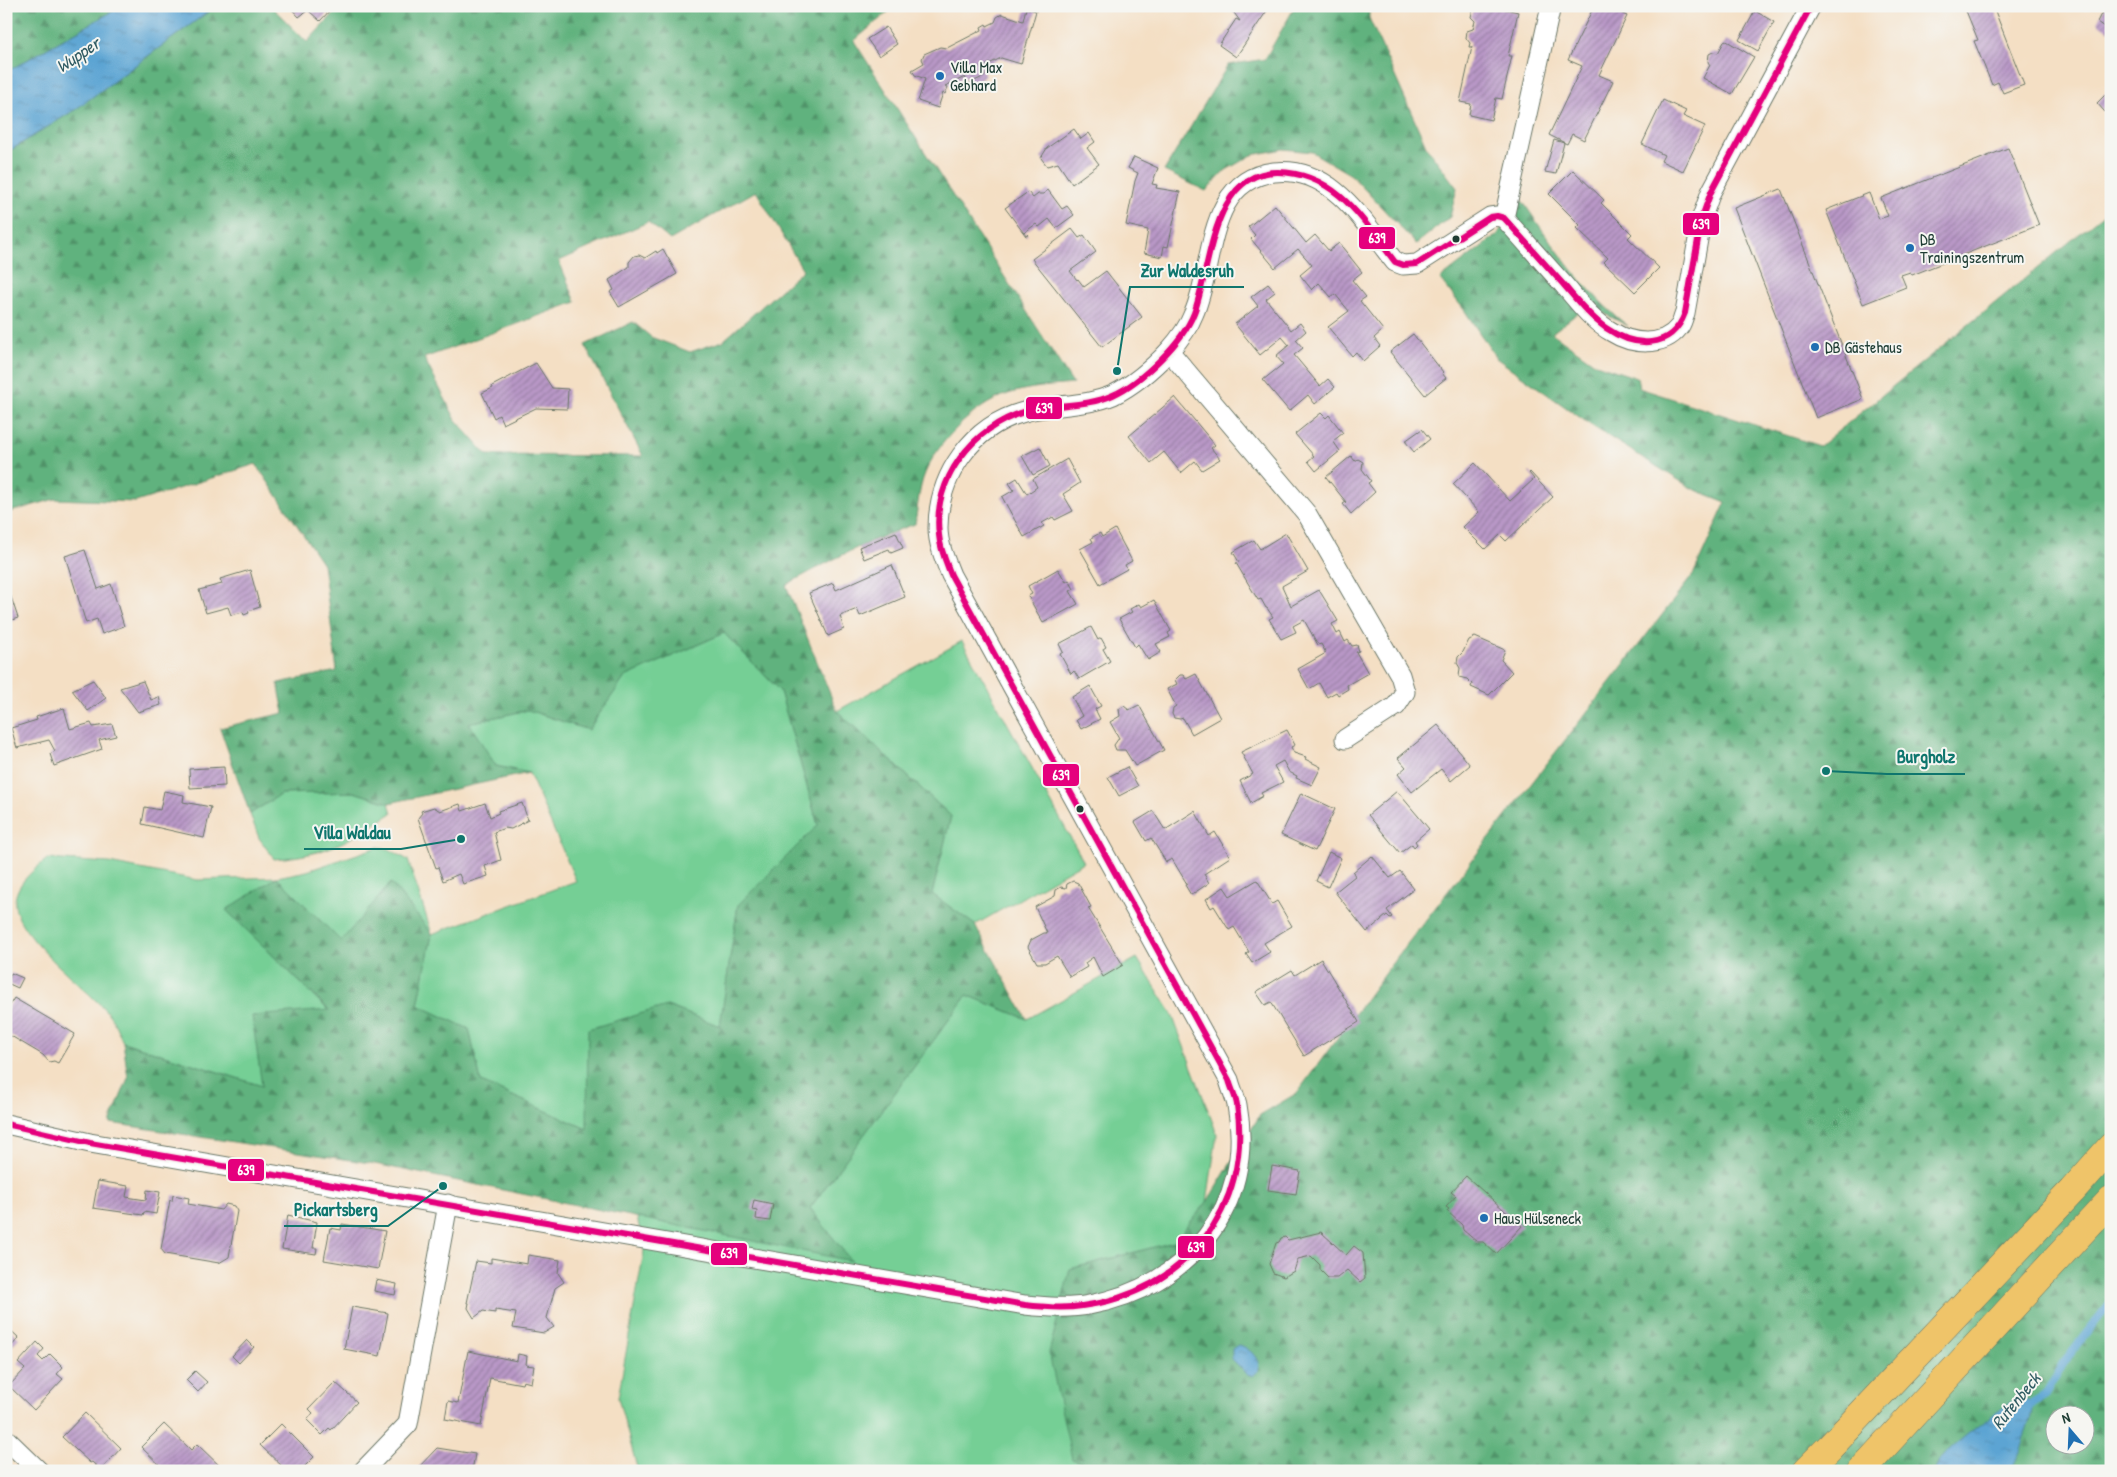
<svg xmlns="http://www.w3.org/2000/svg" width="2117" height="1477" viewBox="0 0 2117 1477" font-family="'Patrick Hand',sans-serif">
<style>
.green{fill:#75cf95;stroke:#4a8664}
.forest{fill:url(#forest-firs);stroke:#407859;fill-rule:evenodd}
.water{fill:url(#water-ripples);stroke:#3e7084}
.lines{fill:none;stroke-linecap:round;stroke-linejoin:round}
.stream{stroke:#5ca4d3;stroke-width:8}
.building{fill:url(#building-hatch)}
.street-casing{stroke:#6a7666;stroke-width:21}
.highway-casing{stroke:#6a7666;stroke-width:29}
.street{stroke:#fff;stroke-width:19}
.highway{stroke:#efc469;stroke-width:28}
.bus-1-casing{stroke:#f6f6f2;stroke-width:10}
.bus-1{stroke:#e5007d;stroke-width:6}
.poi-dot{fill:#1f6fb2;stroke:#f6f6f2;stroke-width:2}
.bus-dot{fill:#1f3d34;stroke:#f6f6f2;stroke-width:2}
.labels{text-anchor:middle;stroke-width:4;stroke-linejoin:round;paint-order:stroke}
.poi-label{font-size:16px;fill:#1f3d34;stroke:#f6f6f2;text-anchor:start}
.water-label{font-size:18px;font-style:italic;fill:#315c64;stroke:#f6f6f2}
.leader{fill:none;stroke:#0f766e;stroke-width:2}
.callout-dot{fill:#0f766e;stroke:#f6f6f2;stroke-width:2}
.callout-label{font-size:18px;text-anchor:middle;font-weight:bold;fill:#0f766e;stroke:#f6f6f2;stroke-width:4;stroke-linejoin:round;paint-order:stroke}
.line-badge{stroke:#f6f6f2;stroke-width:2}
.badge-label{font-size:14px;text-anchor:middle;font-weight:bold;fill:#fff}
</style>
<defs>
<pattern id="forest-firs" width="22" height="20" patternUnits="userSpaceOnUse" patternTransform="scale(1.25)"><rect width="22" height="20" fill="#60b27e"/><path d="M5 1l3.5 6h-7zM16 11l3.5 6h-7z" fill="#4f9268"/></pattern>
<pattern id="water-ripples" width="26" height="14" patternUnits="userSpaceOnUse" patternTransform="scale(1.25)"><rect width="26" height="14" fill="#5ca4d3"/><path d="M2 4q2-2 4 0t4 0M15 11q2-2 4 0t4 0" fill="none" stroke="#4b87ac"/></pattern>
<pattern id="building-hatch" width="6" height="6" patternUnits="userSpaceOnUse" patternTransform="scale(1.25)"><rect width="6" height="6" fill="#b998c7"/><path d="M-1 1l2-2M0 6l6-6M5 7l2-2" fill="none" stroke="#967da2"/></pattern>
</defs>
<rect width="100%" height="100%" fill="#f6f6f2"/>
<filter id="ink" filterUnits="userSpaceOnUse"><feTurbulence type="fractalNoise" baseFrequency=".02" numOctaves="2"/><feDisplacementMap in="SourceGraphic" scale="10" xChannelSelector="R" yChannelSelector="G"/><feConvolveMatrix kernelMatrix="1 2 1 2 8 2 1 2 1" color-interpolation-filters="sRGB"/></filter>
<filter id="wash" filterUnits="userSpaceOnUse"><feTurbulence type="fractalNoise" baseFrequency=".0096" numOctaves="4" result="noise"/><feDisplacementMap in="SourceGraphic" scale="20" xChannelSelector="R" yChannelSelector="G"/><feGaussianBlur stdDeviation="1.12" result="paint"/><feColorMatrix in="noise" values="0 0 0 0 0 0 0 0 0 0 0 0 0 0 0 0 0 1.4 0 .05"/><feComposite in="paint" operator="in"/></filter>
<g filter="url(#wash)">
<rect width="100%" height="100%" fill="#f4dfc4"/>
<g class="green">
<path d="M724 633 780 691 818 825 738 905 720 1026 667 1006 587 1129 481 1082 469 1029 418 1005 432 934 391 883 341 942 277 877 227 910 329 1011 262 1086 123 1042C118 1032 114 1020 107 1012 86 987 12 934 15 901 17 882 33 871 47 859L109 863 198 880 277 877 307 871 378 847 389 849 408 860 432 934 576 881 529 773 496 766 468 723 528 710 588 730 625 677Z"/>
<polygon points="962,641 1084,862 975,925 932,894 951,816 837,711"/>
<path d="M354 792 389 803 392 813C349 841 327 855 274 859L259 838 250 814 281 794Z"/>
<polygon points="1137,958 1171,1012 1217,1134 1207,1202 1174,1242 1070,1269 1072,1459 1103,1471 638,1471 618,1398 644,1251 637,1217 850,1260 810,1208 967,995 1027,1019"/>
</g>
<g class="forest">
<polygon points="6,6 122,6 6,72"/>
<path d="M216 6H271L307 42 341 6H895L854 41 1073 384C1052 386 1029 387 1008 394 972 406 929 449 921 486 918 498 917 512 915 524 870 539 828 562 786 585L837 711 951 816 932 894 975 925 1027 1019 967 995 810 1208 851 1261 370 1163 110 1123 128 1078 123 1042 262 1086 252 1016 329 1010 226 910 277 877 341 941 391 883 432 934 418 1005 469 1029 481 1082 587 1129 588 1029 667 1006 720 1026 738 905 818 825 780 691 724 633 625 677 588 730 528 710 469 723 496 766 529 773 389 803 354 792 281 794 250 814 220 728 284 713 278 683 337 671 323 564 256 464 136 502 55 499 6 513V153L76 109ZM756 191 803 270 723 341 690 352 651 337 633 322 585 345 643 456 487 455 456 420 424 358 576 302 559 261 648 222 670 240Z"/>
<polygon points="1293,6 1369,6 1369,18 1427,148 1457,188 1450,217 1416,244 1351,175 1312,152 1283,149 1252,155 1226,170 1206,191 1164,171 1228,65 1265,59 1293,10"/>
<path d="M1519 196C1548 239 1587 295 1628 326L1588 305 1552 333 1596 364 1637 378 1639 388 1820 446 2111 208V1471H1103L1072 1459 1049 1353 1070 1269 1174 1242 1207 1202 1260 1115 1297 1093 1390 966 1693 575 1726 502 1693 489 1595 428 1496 358 1465 311 1440 279 1498 234ZM2054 1414H2084V1444H2054Z"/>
</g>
<g class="water">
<polygon points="122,6 216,6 76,109 6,153 6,72"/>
<path d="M1238 1345C1249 1346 1268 1365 1253 1376L1247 1374 1232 1359V1349Z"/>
<path d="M2018 1399H2026L2031 1401C2037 1413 2016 1458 2010 1471H1934C1937 1466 1938 1460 1942 1457 1951 1446 2006 1403 2018 1399Z"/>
</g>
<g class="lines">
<polyline class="stream" points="2027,1410 2032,1403 2045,1395 2063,1363 2111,1302"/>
</g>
<g id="blocks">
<g class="building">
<polygon points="289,6 334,6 320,21 308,10 299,17"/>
<polygon points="1196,6 1214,6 1214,7 1197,11"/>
<polygon points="1229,6 1270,6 1236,57 1219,45 1236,19 1240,21"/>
<polygon points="1493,6 1518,12 1508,56 1512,56 1502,99 1496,98 1491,120 1469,115 1471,104 1460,102 1472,47 1469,47 1470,43 1466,38 1467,31 1473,29 1475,21 1471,17 1473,9 1478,6"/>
<polygon points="1594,6 1615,6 1614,10 1627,16 1599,75 1613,81 1584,140 1572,134 1567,144 1549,135 1582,66 1568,60"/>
<polygon points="1964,6 1993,6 2024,85 2003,93 1998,82 1992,85 1974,41 1978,40"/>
<polygon points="2105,6 2111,6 2111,32 2097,22"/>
<polygon points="1026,8 1036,11 1021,64 1001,58 981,68 985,76 968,84 965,77 945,86 948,87 945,94 943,93 938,108 918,101 925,79 915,75 912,70 924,63 922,59 924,54 940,47 947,48 982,30 981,27 986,24 987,26 995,22 997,17 1002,14 1023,21"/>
<polygon points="1755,11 1774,22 1758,51 1739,40"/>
<polygon points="886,27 897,44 879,56 867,39"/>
<polygon points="1725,40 1754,57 1732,94 1703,78 1710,65 1708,62 1709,54 1713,52 1718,53"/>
<polygon points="2111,89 2111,119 2097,103"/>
<polygon points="1663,100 1686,111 1683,116 1705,126 1683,171 1661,161 1664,155 1642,144"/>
<polygon points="1074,129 1081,139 1089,133 1095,142 1087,148 1099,164 1072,184 1058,163 1047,166 1041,158 1047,148"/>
<polygon points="1554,140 1564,143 1556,174 1545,172"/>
<polygon points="2008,148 2039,225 1912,275 1910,272 1901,275 1906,287 1863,304 1826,210 1869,193 1879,219 1888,216 1881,198"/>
<polygon points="1134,157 1158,168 1152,184 1157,185 1156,188 1180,192 1168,247 1164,246 1162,257 1144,253 1148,230 1126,225 1135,181 1138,173 1128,168"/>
<polygon points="1573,170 1604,200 1601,203 1632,234 1628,238 1659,268 1635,292 1604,262 1608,258 1577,228 1580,225 1549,194"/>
<polygon points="1781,189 1863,399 1816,418 1734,208"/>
<polygon points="1048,190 1062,209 1067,206 1074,215 1056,228 1049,219 1039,227 1036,224 1025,232 1028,235 1026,236 1005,208 1028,192 1033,198 1038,194 1043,194"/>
<polygon points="1275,205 1306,243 1315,235 1329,251 1339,243 1362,272 1352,280 1366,297 1360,301 1383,330 1374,338 1380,346 1363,361 1356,352 1352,356 1328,327 1349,311 1335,294 1331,297 1319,283 1312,290 1300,275 1312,265 1298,249 1275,268 1251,239 1255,235 1248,227"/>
<polygon points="1072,229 1079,238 1084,235 1096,252 1070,271 1077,280 1078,279 1084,287 1106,271 1142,317 1102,347 1032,259"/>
<polygon points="663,249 677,274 619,307 610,292 614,290 609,280 629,267 629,262 634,256 639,255 645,258 656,251 657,253"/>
<polygon points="1268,284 1275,292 1266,299 1291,330 1300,323 1306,331 1296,340 1303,348 1294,355 1320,386 1328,379 1335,387 1315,404 1308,395 1289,411 1263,380 1283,364 1276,356 1289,345 1282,337 1260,355 1235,324 1258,306 1251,297"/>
<polygon points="1413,334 1443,372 1442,373 1446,378 1425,395 1390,352"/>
<polygon points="536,363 552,388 568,389 567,409 536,408 503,424 499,415 494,418 482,393 493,388 492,386"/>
<polygon points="1175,397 1215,445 1211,448 1220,459 1202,470 1195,461 1181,473 1164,452 1151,463 1129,436"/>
<polygon points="1321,413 1326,418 1329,415 1343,433 1333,441 1340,451 1316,471 1308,461 1314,456 1295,434"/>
<polygon points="1422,429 1430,439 1414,452 1405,441"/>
<polygon points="1040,447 1050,466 1033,475 1022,456"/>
<polygon points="1351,456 1355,461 1358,459 1363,462 1362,469 1371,481 1368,483 1375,492 1351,514 1343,504 1346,502 1326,477"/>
<polygon points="1067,459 1080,483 1063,494 1073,511 1055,520 1053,517 1042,523 1044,526 1024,537 1002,497 1014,490 1009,483 1017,478 1027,494 1037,487 1033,479"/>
<polygon points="1475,463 1510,501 1534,479 1529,473 1530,472 1553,497 1506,541 1500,535 1485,549 1463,527 1479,512 1453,484"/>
<polygon points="1115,529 1132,561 1125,565 1127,569 1100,584 1080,549 1093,542 1091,538 1100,533 1102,537"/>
<polygon points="896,532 903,548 891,553 889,549 864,559 859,547"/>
<polygon points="1286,533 1308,571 1282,586 1291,606 1319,590 1338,621 1332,624 1337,634 1340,632 1345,642 1348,640 1352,646 1357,645 1359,651 1356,652 1368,673 1347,685 1348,689 1338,695 1336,692 1327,697 1319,683 1309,689 1298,669 1326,653 1321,644 1318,645 1304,620 1293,626 1296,632 1281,639 1269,619 1273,617 1267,608 1266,608 1261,599 1258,600 1236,563 1239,562 1233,552 1254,540 1260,549"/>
<polygon points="85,550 98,589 111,584 124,626 102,634 97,619 86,623 65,556"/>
<polygon points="892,565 905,597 860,616 857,609 840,616 844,629 828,636 809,593 833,583 836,590"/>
<polygon points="1058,569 1066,582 1069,580 1074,589 1070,591 1078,604 1043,623 1028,596 1032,594 1028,586"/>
<polygon points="250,570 260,607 248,611 249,613 244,615 243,612 231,615 228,607 206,613 199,590 222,584 220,579"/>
<polygon points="6,592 10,594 18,618 6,622"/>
<polygon points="1154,600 1171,631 1168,633 1170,637 1156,644 1161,652 1148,660 1138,644 1135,647 1119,619 1132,612 1130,609 1139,604 1141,607"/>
<polygon points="1091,627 1098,640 1101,638 1106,647 1103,649 1110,661 1079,679 1074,671 1071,674 1060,654 1063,652 1059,644"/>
<polygon points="1475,637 1505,650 1501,660 1512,672 1489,695 1471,687 1472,684 1467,679 1459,677 1460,668 1457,663 1458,657 1463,652 1469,640"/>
<polygon points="1196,674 1220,718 1192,734 1183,718 1180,719 1174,718 1172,714 1173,708 1176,706 1167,689 1177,684 1175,680 1180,675 1183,675 1186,679"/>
<polygon points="93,680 106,698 88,711 72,690"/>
<polygon points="143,681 151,700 159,697 161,705 138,712 120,688"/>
<polygon points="1090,686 1101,706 1095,709 1100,719 1081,729 1076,720 1082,716 1072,697"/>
<polygon points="1139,705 1164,750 1135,766 1125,750 1116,750 1114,745 1119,738 1110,722 1120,716 1119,709 1124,706 1129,710"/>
<polygon points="64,708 70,729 91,723 93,727 112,724 116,736 99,740 102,749 54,766 50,754 55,751 49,740 17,748 11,728 37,720 36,717"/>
<polygon points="1438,725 1470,765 1451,781 1441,769 1412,792 1398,774 1406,767 1398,758"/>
<polygon points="1287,730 1295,745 1291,747 1294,753 1306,757 1305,759 1321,767 1312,785 1296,778 1297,776 1289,772 1283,761 1274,766 1283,782 1261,793 1263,796 1251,803 1240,781 1253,774 1241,752"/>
<polygon points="224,767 225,786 190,788 189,769"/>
<polygon points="1127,767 1138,786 1119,796 1108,777"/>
<polygon points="164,791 184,795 183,802 211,807 204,838 142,824 145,807 160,810"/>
<polygon points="1397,791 1429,829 1415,841 1417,844 1414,847 1412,844 1400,853 1368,815"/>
<polygon points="1301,793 1335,809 1315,851 1281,835"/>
<polygon points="485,803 490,817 499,813 498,811 522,803 528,820 511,829 505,828 494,832 501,860 485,866 488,876 463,884 459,874 443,881 438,867 436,868 418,818 422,813 421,811 434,807 440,811 460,804 462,811"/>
<polygon points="1153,811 1165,830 1195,811 1209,836 1215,832 1230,857 1204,874 1209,883 1191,895 1185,885 1187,884 1172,859 1166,862 1151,838 1146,841 1135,822"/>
<polygon points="1329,852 1341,858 1328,887 1316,881"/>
<polygon points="1372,856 1390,878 1400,871 1414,889 1387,910 1392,917 1390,918 1387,915 1367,932 1335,892 1355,876 1353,872"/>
<polygon points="1257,880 1272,904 1277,901 1292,926 1264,943 1270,952 1252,963 1246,954 1249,952 1234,927 1229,930 1214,906 1211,908 1206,899 1224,887 1230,896"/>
<polygon points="1073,881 1078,883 1091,907 1088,908 1123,965 1103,977 1093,957 1085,963 1087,967 1070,977 1057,956 1045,963 1037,963 1028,947 1031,940 1044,933 1047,933 1035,907 1055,896 1056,890 1061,887 1066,888 1067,884"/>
<polygon points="1321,959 1359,1022 1304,1056 1271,1002 1265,1005 1256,992 1292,970 1295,975"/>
<polygon points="11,973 23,978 18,988 7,983"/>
<polygon points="14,998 75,1034 58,1063 54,1061 49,1062 43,1055 11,1036 6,1036 6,1011"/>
<polygon points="1272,1166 1300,1171 1296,1194 1268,1190"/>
<polygon points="1466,1176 1522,1226 1496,1254 1483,1242 1477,1242 1463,1230 1462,1225 1447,1211 1449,1209 1446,1207 1456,1196 1451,1192"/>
<polygon points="98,1181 128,1186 126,1197 146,1200 147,1190 160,1192 156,1214 144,1212 143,1215 93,1208"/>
<polygon points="173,1195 189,1198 188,1204 221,1210 226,1204 234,1206 237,1211 229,1257 219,1263 165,1254 161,1249 170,1200 172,1201"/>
<polygon points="754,1200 773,1204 770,1221 756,1219 757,1211 752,1210"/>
<polygon points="288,1215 317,1222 313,1248 317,1248 316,1254 282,1249"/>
<polygon points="342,1224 385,1231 378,1269 324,1260 330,1228 341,1230"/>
<polygon points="1321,1232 1346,1255 1354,1246 1363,1253 1365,1278 1360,1282 1347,1270 1337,1278 1328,1278 1320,1270 1320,1265 1311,1256 1298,1259 1294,1271 1284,1277 1273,1273 1269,1264 1276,1243 1279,1242 1281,1238 1285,1237 1288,1240"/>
<polygon points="528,1255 560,1260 558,1273 564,1282 555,1288 547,1318 554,1327 544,1333 513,1328 516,1313 495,1310 495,1313 483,1311 474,1318 468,1308 469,1303 467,1303 476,1261 491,1263 491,1258 527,1264"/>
<polygon points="376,1280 397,1284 395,1295 374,1291"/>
<polygon points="352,1307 388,1313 380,1356 344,1349"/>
<polygon points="6,1326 19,1338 6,1352"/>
<polygon points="247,1340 254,1347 239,1363 232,1356"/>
<polygon points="37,1342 44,1349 38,1356 43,1361 50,1354 63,1367 57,1374 63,1379 34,1410 9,1386 25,1369 18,1363"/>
<polygon points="468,1351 517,1361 518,1354 527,1356 526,1365 534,1366 531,1383 523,1381 522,1384 490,1378 481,1426 445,1419 448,1401 458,1403"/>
<polygon points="195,1371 207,1382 198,1392 186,1380"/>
<polygon points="335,1382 357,1402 331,1430 329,1428 322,1435 307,1420 313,1413 309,1409"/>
<polygon points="85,1413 121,1448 101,1470 92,1462 90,1463 62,1437"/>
<polygon points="164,1424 191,1450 197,1444 225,1471 166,1471 141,1447"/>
<polygon points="281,1424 314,1457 300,1471 287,1471 260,1445"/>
<polygon points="437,1448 475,1454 472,1471 415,1471"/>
</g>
</g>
</g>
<g filter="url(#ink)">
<use href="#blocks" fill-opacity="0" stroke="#6a7666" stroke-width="1"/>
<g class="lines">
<defs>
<g id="street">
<polyline points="1504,218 1551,6"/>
<polyline points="1169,351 1307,514 1400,675 1405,692 1396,706 1345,739"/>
<path d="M6 1124 90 1143 1025 1305C1046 1307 1068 1309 1089 1305 1187 1287 1256 1207 1237 1105 1235 1096 1231 1088 1229 1080L951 575C945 560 938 544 938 528 938 475 972 426 1024 412 1053 404 1085 407 1113 395 1133 385 1154 367 1169 351 1179 340 1189 326 1194 313 1215 265 1205 180 1274 172 1333 166 1362 221 1395 262L1403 265 1417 264 1490 217 1497 216 1504 218C1524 240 1543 262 1563 284 1578 301 1592 321 1612 332 1631 344 1663 348 1679 327 1682 324 1683 317 1685 313L1702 217 1711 192 1811 6"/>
<polyline points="6,1439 39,1471"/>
<polyline points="363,1471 408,1424 448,1204"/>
</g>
<g id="highway">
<polyline points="1806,1471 1830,1447 2072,1191 2111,1147"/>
<polyline points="1861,1471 2111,1200"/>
</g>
</defs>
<use href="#street" class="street-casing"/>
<use href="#highway" class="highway-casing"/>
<use href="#street" class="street"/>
<use href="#highway" class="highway"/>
<defs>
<path id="bus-1" d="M6 1124 90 1143 1025 1305C1044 1307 1063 1309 1082 1306 1184 1293 1253 1208 1237 1105 1236 1097 1231 1088 1229 1080L951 575C946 562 940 549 939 535 932 480 973 427 1024 412 1053 403 1085 408 1113 395 1131 387 1147 373 1161 359 1174 346 1187 331 1194 313 1211 269 1211 171 1278 172 1336 173 1363 220 1395 262L1403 265 1417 264 1490 217 1497 216 1504 218C1524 240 1543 262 1563 284 1576 299 1589 316 1606 328 1635 348 1671 350 1685 313L1702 217 1711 192 1811 6"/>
</defs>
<use href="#bus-1" class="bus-1-casing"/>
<use href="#bus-1" class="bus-1"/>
</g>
</g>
<g class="poi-dot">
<circle cx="940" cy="76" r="5"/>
<circle cx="1910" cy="248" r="5"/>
<circle cx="1815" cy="347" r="5"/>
<circle cx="1484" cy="1218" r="5"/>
</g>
<g class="bus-dot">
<circle cx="1456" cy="239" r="4.5"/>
<circle cx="1080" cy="809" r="4.5"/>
</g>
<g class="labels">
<g class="poi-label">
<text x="950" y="73">Villa Max<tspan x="950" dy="18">Gebhard</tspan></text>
<text x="1920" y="245">DB<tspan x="1920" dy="18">Trainingszentrum</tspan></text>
<text x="1825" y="353">DB Gästehaus</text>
<text x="1494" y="1224">Haus Hülseneck</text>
</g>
<g class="water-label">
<text transform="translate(78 55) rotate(-34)" y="6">Wupper</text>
<text transform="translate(2016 1401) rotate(-51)" y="6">Rutenbeck</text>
</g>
</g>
<path class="leader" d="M1117 371L1130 287H1244M1826 771L1887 774H1965M461 839L401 849H304M443 1186L388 1226H284"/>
<g class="callout-dot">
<circle cx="1117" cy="371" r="5"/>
<circle cx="1826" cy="771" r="5"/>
<circle cx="461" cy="839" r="5"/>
<circle cx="443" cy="1186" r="5"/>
</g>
<g class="callout-label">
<text x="1187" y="277">Zur Waldesruh</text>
<text x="1926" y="763">Burgholz</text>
<text x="352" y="839">Villa Waldau</text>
<text x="336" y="1216">Pickartsberg</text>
</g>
<g class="line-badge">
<rect x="1682" y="212" width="38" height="24" rx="5" fill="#e5007d"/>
<rect x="1358" y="226" width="38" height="24" rx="5" fill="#e5007d"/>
<rect x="1025" y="396" width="38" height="24" rx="5" fill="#e5007d"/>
<rect x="1042" y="763" width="38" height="24" rx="5" fill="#e5007d"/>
<rect x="227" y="1158" width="38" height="24" rx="5" fill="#e5007d"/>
<rect x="1177" y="1235" width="38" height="24" rx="5" fill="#e5007d"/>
<rect x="710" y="1242" width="38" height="24" rx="5" fill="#e5007d"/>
</g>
<g class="badge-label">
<text x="1701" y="229">639</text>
<text x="1377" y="243">639</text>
<text x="1044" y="413">639</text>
<text x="1061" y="780">639</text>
<text x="246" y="1175">639</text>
<text x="1196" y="1252">639</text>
<text x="729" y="1258">639</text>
</g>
<rect width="2117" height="1477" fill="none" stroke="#f6f6f2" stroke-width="25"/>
<g transform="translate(2070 1430) rotate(341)"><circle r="24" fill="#f6f6f2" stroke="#a0aca6"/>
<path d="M0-4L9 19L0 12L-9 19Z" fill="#1f6fb2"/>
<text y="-8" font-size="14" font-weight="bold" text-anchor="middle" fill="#1f3d34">N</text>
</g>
</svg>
